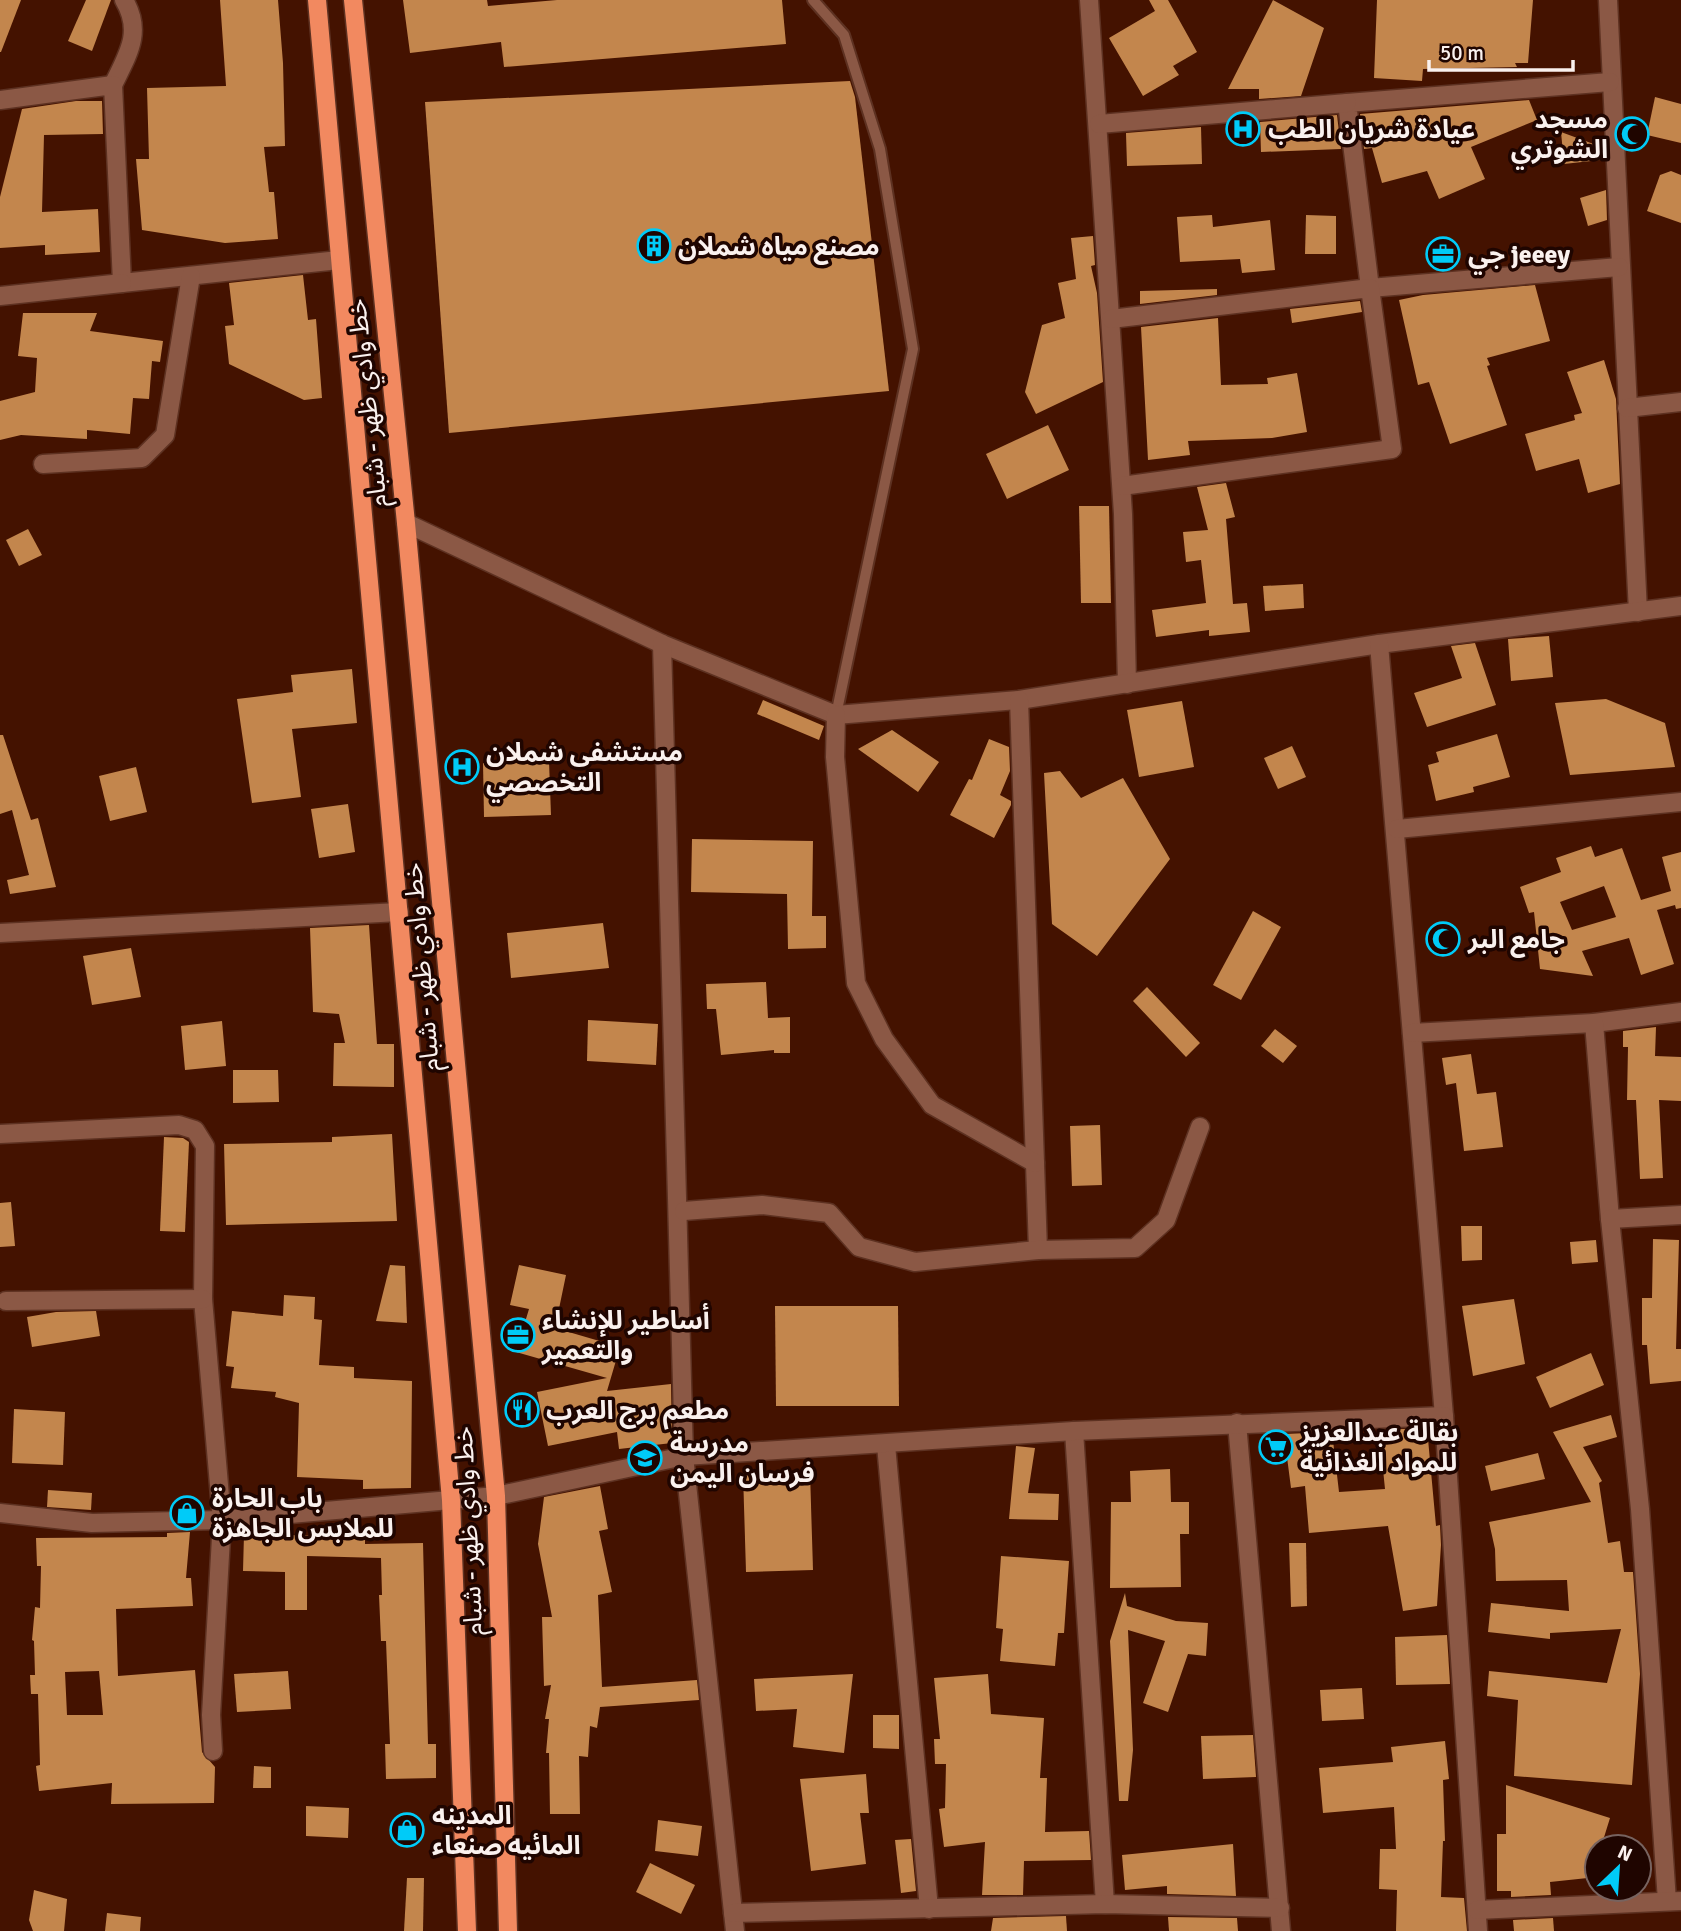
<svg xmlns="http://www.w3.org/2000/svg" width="1681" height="1931" viewBox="0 0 1681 1931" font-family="Signika,'Noto Sans Arabic',sans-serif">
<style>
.building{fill:#c3864d;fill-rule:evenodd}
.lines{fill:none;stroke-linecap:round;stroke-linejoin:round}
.service-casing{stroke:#5d3121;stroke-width:14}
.minor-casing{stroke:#5d3121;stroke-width:21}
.primary-casing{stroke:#5d3121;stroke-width:21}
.service{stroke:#8b5845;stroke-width:10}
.minor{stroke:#8b5845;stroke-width:18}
.primary{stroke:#f28960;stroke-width:18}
.labels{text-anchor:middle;stroke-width:7;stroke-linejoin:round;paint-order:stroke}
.poi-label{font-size:26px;font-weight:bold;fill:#faf1ee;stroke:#1f0500;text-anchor:start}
.street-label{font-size:26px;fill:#faf1ee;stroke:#1f0500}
</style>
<rect width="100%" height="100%" fill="#441200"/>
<g class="building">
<polygon points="0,0 21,0 1,52 0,52"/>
<polygon points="86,0 111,0 92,51 68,41"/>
<polygon points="220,0 278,0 283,63 285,146 264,147 269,192 274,192 278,239 225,243 142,230 136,159 149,159 147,88 226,86"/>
<polygon points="403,0 487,0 488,6 557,0 782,0 786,44 504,67 501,42 410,53"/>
<polygon points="1149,0 1168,0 1197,52 1173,66 1179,75 1143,96 1109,38 1155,11"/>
<polygon points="1273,0 1324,28 1301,96 1259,99 1259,89 1228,89"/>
<polygon points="1377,0 1533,0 1528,63 1515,63 1517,67 1423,69 1422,81 1374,78"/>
<polygon points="850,81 855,97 889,391 449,433 425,102"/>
<polygon points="1655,97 1681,104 1681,143 1647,135"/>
<polygon points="1529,100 1537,120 1471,147 1485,179 1439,199 1427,171 1382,183 1372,148 1364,149 1360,114"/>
<polygon points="76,101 102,101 103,134 44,135 42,212 98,209 100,252 45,255 45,245 0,248 0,197 22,109"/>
<polygon points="1337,115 1341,149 1261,152 1260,122"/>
<polygon points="1201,127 1202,164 1127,166 1126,133"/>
<polygon points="1561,132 1599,146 1600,160 1564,164"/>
<polygon points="1671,171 1681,175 1681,223 1647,211 1660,175"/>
<polygon points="1606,190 1607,220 1588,226 1580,198"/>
<polygon points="1212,215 1213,227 1270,220 1275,270 1242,273 1240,259 1180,262 1177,217"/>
<polygon points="1306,215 1336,216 1336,254 1305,254"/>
<polygon points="1093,236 1095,265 1091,266 1097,293 1103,382 1036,414 1025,392 1042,325 1065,318 1058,283 1076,279 1071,238"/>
<polygon points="303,275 308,320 316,319 322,398 304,400 229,364 225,326 234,325 229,283"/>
<polygon points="1535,285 1550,341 1487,358 1490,365 1487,366 1507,425 1450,444 1429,382 1418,385 1399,300 1423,295"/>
<polygon points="1217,289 1217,295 1140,304 1140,291"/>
<polygon points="1360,301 1362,312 1292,323 1290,309"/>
<polygon points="23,313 97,313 90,331 163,341 160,362 152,361 149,399 133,398 130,434 87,430 87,439 21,435 0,440 0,401 35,392 37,358 18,356"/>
<polygon points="1218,318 1221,385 1268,384 1267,378 1297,373 1307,432 1272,438 1188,441 1190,455 1148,460 1141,327"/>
<polygon points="1604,360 1616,399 1620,484 1588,493 1579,459 1536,471 1525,434 1575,420 1574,415 1582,413 1567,372"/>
<polygon points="1048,425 1069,470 1007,499 986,454"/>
<polygon points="1226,483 1235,517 1226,519 1233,604 1247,603 1250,632 1209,636 1209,630 1156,637 1152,610 1206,603 1201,560 1186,562 1183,532 1208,530 1197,487"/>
<polygon points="1079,506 1109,506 1111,603 1081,603"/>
<polygon points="28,529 42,555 19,566 6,540"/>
<polygon points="1303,584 1304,608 1265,611 1263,586"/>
<polygon points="1549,636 1553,677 1511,681 1508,639"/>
<polygon points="1475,643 1496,705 1427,727 1414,693 1462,678 1451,646"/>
<polygon points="352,669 357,723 292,729 301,797 252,803 237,699 293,692 291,675"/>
<polygon points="1606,699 1665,723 1675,767 1570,775 1555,703"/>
<polygon points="763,700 824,726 819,740 757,714"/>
<polygon points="1182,701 1194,767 1139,777 1127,710"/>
<polygon points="892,730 939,762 918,792 858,749"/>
<polygon points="1497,734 1510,777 1473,787 1474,792 1436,801 1428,765 1439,762 1436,752"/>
<polygon points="0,735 3,735 31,820 38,818 56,887 10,894 7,880 29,875 12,810 0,814"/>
<polygon points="989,739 1009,747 1010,771 1000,795 1011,801 1011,805 994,838 950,815 969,779 972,780"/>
<polygon points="1292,746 1306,777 1278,789 1264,758"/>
<polygon points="549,761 551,815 484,817 483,763"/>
<polygon points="136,767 147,812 110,821 99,776"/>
<polygon points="1060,771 1081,798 1123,778 1170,859 1097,956 1052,924 1044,773"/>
<polygon points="348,804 355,852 319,858 311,809"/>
<polygon points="692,839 813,841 812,916 826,916 826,948 788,949 787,894 691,892"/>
<path d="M1591 846 1595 857 1622 848 1641 900 1671 891 1662 857 1681 852V908L1676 909 1675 905 1657 910 1674 964 1641 975 1629 938 1582 951 1593 976 1540 969 1534 912 1529 913 1520 887 1561 872 1556 858ZM1604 886 1616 917 1572 930 1560 902Z"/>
<polygon points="1253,911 1281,927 1241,1000 1213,985"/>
<polygon points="603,923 609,968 511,978 507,933"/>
<polygon points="369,925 377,1044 394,1044 394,1087 333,1086 334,1043 345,1043 339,1014 313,1012 310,928"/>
<polygon points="131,948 141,997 92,1005 83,956"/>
<polygon points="766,982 768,1018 790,1017 790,1053 774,1053 774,1050 721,1055 716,1009 707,1009 706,984"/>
<polygon points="1147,987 1200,1043 1186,1057 1133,1001"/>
<polygon points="588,1020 658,1024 656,1065 587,1061"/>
<polygon points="222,1021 226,1066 185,1070 181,1026"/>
<polygon points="1656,1027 1655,1056 1681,1057 1681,1101 1659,1100 1663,1178 1640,1179 1636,1100 1627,1100 1628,1047 1623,1047 1623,1031"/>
<polygon points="1275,1029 1297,1046 1283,1063 1261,1046"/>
<polygon points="1471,1054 1477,1094 1496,1092 1503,1147 1464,1151 1456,1083 1446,1085 1442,1058"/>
<polygon points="233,1070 278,1070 279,1102 233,1103"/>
<polygon points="1100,1125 1102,1185 1072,1186 1070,1126"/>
<polygon points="392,1134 397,1221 226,1225 224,1144 332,1142 332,1137"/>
<polygon points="164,1137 183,1138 189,1142 185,1232 160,1231"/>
<polygon points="11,1202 15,1246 0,1247 0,1203"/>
<polygon points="1461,1226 1482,1226 1482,1260 1462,1261"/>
<polygon points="1653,1239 1679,1240 1676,1349 1681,1349 1681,1381 1650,1384 1647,1345 1642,1345 1642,1298 1652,1298"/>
<polygon points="1596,1240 1598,1262 1572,1264 1570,1242"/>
<polygon points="390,1265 405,1266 407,1323 376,1321"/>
<polygon points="519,1265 566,1275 555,1328 620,1347 607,1391 671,1384 672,1443 619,1449 617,1432 548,1446 537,1392 607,1378 516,1352 529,1309 510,1305"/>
<polygon points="284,1295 315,1297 314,1319 322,1320 319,1365 354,1367 354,1378 412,1381 411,1488 363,1489 363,1480 297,1477 299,1403 275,1397 276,1392 231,1388 234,1367 226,1366 232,1311 283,1316"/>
<polygon points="1514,1299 1525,1364 1473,1376 1462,1306"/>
<polygon points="775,1306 898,1306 899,1406 776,1406"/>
<polygon points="96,1311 100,1336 32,1347 27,1317 56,1312"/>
<polygon points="1591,1353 1604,1385 1550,1408 1536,1377"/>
<polygon points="14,1409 65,1412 63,1465 12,1463"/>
<polygon points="1611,1415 1617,1437 1583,1447 1602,1481 1599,1483 1608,1543 1620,1541 1624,1572 1633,1572 1640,1674 1632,1785 1514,1776 1518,1700 1487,1696 1489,1671 1607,1683 1621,1629 1550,1633 1550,1639 1488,1632 1491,1603 1569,1611 1567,1580 1496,1581 1495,1549 1489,1522 1591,1502 1553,1432"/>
<polygon points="1427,1428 1436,1526 1440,1525 1441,1545 1437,1606 1403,1611 1388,1526 1309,1533 1305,1486 1291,1488 1284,1434 1332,1432 1339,1492 1385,1489 1379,1430"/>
<polygon points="1016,1446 1035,1448 1028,1493 1059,1494 1058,1520 1009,1519"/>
<polygon points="1538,1453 1545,1479 1491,1491 1485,1466"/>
<polygon points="1170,1469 1171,1502 1189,1502 1189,1534 1180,1534 1181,1587 1110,1588 1111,1502 1131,1502 1130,1471"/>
<polygon points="810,1472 813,1570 746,1572 743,1473"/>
<polygon points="600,1486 608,1529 599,1531 612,1592 598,1595 602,1687 697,1680 699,1700 600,1707 597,1728 590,1726 588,1757 579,1756 580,1814 550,1814 549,1753 546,1753 549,1719 545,1719 551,1685 544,1686 542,1617 552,1617 538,1544 544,1497"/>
<polygon points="48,1490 92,1493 91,1510 47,1507"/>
<path d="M190 1532 186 1578H191L193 1606 116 1609 118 1676 195 1670 202 1752 215 1767 214 1803 111 1804 112 1783 39 1791 36 1766 40 1765 38 1694H31L30 1675H35L34 1641 32 1640 35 1607 40 1608 41 1566H37L36 1538 167 1537V1533ZM99 1671 103 1715H67L65 1672Z"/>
<polygon points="244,1534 365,1537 365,1544 423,1543 428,1744 436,1744 436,1778 386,1779 385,1744 390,1744 386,1641 381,1641 379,1595 382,1595 381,1558 307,1556 307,1610 285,1610 285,1572 243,1571"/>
<polygon points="1289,1543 1306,1543 1307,1606 1291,1607"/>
<polygon points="1001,1556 1069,1561 1064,1633 1058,1633 1055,1666 1000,1661 1003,1629 996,1628"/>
<polygon points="1125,1593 1127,1606 1176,1621 1208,1623 1206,1656 1188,1654 1168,1712 1143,1703 1165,1641 1128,1630 1133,1750 1128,1801 1119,1801 1110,1641"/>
<polygon points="1447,1635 1450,1684 1396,1685 1395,1637"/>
<polygon points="288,1671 291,1709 237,1712 234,1674"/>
<polygon points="853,1674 844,1753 793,1747 797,1709 756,1711 754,1679"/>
<polygon points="988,1674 991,1714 1044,1718 1040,1778 1047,1778 1045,1832 1089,1831 1091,1860 1024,1861 1023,1895 982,1895 985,1842 944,1847 939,1809 945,1808 946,1764 935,1764 934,1739 940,1739 934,1678"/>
<polygon points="1362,1688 1364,1719 1322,1721 1320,1690"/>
<polygon points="873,1715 899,1715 899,1749 873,1748"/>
<polygon points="1253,1735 1256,1777 1203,1779 1201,1736"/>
<polygon points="1445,1741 1449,1779 1443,1780 1445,1841 1443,1841 1441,1897 1464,1898 1467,1931 1396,1931 1397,1890 1379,1889 1380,1849 1396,1849 1394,1807 1323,1813 1319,1768 1393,1762 1391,1747"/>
<polygon points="254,1766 271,1767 271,1788 253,1788"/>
<polygon points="866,1774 869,1813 860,1813 866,1864 811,1871 800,1779"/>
<polygon points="1506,1785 1610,1818 1601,1847 1597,1847 1597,1877 1550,1882 1551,1895 1511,1897 1511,1891 1497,1891 1497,1834 1506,1834"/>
<polygon points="306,1806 349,1808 348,1838 306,1836"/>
<polygon points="658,1820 702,1826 698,1856 655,1851"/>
<polygon points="911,1839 916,1891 901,1893 895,1840"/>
<polygon points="1233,1844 1236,1896 1167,1894 1167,1886 1125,1890 1122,1855"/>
<polygon points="650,1863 695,1885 681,1914 636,1892"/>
<polygon points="407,1878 424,1878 423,1931 404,1931"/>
<polygon points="34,1890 67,1899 64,1931 33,1931 29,1920"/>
<polygon points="107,1913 141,1917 140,1931 105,1931"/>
<polygon points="1066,1916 1067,1931 991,1931 993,1918"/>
<polygon points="1168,1917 1237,1918 1238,1931 1169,1931"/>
<polygon points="1553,1918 1554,1931 1514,1931 1513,1920"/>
</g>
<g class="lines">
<defs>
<polyline id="service" points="813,0 844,35 880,149 913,349 836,715"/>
<g id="minor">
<polyline points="1089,0 1123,514 1127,684"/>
<polyline points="1608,0 1638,612"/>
<polyline points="1610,82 1347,103 1370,288 1619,267"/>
<path d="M113 85C128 54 143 32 124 0"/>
<polyline points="0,100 113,85 122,283 339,260"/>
<polyline points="1099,124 1347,103"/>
<polyline points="0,296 122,283"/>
<polyline points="1111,319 1370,288 1392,449 1122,486"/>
<polyline points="1627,408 1681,402"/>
<polyline points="43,464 142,458 165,435 191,276"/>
<polyline points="406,523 662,644 836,715 1019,700 1379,644 1681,606"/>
<polyline points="662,644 684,1456 735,1931"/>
<polyline points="1379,644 1444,1416 1478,1931"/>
<polyline points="1019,700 1038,1250"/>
<polyline points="836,715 835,757 856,983 884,1039 932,1105 1035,1163"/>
<polyline points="1397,829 1681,802"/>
<polyline points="0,933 399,912"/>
<polyline points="1594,1023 1681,1012"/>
<polyline points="1412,1033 1594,1023 1610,1219"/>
<polyline points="0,1134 179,1125 195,1130 205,1146 203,1299 222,1520 211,1715 213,1751"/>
<polyline points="684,1211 762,1205 829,1213 859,1247 915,1262 1038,1250 1135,1248 1166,1220 1200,1127"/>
<polyline points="6,1301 203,1299"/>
<polyline points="1237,1423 1281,1931"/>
<polyline points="1074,1431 1105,1904"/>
<polyline points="886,1445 929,1909"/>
<polyline points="0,1513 92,1523 222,1520 496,1496 684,1456 1074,1431 1444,1416"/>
<polyline points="1667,1901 1640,1509 1610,1219 1681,1215"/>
<polyline points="1477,1910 1681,1901"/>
<polyline points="733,1913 1105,1904 1280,1908"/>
</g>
<g id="primary">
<polyline points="317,0 451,1500 467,1931"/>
<polyline points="353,0 406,523 496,1496 508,1931"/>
</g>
</defs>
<use href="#service" class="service-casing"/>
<use href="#minor" class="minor-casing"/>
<use href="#primary" class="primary-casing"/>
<use href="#service" class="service"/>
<use href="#minor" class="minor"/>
<use href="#primary" class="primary"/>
</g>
<defs>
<symbol id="hospital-ring" viewBox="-11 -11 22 22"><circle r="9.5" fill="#1f0500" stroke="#00cbf8" stroke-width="1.5"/><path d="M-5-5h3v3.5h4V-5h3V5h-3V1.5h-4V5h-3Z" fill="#00cbf8"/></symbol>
<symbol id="mosque-ring" viewBox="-11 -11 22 22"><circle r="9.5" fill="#1f0500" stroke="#00cbf8" stroke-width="1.5"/><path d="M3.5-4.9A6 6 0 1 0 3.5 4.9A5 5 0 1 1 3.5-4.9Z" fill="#00cbf8"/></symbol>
<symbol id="building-ring" viewBox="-11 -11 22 22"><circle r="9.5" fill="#1f0500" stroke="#00cbf8" stroke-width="1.5"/><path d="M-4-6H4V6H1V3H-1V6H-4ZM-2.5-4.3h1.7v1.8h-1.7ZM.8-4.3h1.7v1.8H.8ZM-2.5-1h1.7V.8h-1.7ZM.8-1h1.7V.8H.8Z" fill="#00cbf8"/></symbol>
<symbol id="office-ring" viewBox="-11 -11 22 22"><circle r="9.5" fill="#1f0500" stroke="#00cbf8" stroke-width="1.5"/><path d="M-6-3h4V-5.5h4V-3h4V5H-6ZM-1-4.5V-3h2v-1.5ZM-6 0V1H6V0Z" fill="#00cbf8"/></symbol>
<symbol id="restaurant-ring" viewBox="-11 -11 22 22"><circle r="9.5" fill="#1f0500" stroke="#00cbf8" stroke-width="1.5"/><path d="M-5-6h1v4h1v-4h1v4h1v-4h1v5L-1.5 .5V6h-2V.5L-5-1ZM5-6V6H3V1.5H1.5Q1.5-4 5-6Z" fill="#00cbf8"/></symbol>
<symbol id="supermarket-ring" viewBox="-11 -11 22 22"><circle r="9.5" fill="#1f0500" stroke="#00cbf8" stroke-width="1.5"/><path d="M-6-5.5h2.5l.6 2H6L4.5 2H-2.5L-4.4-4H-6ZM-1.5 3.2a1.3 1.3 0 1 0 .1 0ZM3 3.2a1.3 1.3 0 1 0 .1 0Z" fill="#00cbf8"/></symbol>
<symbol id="school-ring" viewBox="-11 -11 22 22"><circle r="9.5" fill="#1f0500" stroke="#00cbf8" stroke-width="1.5"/><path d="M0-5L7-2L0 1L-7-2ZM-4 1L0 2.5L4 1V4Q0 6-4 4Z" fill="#00cbf8"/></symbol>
<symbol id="shop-ring" viewBox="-11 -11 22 22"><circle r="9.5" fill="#1f0500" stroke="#00cbf8" stroke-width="1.5"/><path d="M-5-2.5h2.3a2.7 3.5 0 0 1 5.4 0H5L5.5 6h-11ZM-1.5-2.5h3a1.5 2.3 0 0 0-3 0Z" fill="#00cbf8"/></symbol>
</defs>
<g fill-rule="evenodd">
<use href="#hospital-ring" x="1224" y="110" width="38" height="38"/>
<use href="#mosque-ring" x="1613" y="115" width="38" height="38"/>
<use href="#building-ring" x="635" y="227" width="38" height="38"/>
<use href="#office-ring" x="1424" y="235" width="38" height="38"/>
<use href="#hospital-ring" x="443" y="748" width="38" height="38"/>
<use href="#mosque-ring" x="1424" y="920" width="38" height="38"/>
<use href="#office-ring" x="499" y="1316" width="38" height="38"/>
<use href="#restaurant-ring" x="503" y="1391" width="38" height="38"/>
<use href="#supermarket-ring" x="1257" y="1428" width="38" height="38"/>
<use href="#school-ring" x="626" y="1439" width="38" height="38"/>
<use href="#shop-ring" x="168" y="1494" width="38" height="38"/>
<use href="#shop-ring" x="388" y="1811" width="38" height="38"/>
</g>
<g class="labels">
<g class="poi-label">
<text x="1608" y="128" text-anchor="end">مسجد<tspan x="1608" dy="30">الشوتري</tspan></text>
<text x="1268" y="138">عيادة شريان الطب</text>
<text x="678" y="255">مصنع مياه شملان</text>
<text x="1468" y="263">جي jeeey</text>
<text x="486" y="761">مستشفى شملان<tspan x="486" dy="30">التخصصي</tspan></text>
<text x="1468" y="948">جامع البر</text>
<text x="542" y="1329">أساطير للإنشاء<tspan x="542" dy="30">والتعمير</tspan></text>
<text x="546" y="1419">مطعم برج العرب</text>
<text x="1300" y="1441">بقالة عبدالعزيز<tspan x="1300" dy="30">للمواد الغذائية</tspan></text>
<text x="670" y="1452">مدرسة<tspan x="670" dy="30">فرسان اليمن</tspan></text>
<text x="212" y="1507">باب الحارة<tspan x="212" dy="30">للملابس الجاهزة</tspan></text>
<text x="432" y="1824">المدينه<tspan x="432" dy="30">المائيه صنعاء</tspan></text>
</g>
<g class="street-label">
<text transform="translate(367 403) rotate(-96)" y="9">خط وادي ظهر - شبام</text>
<text transform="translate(421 967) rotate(-95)" y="9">خط وادي ظهر - شبام</text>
<text transform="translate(468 1531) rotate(-93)" y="9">خط وادي ظهر - شبام</text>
</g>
</g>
<g transform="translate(1618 1868) rotate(25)"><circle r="33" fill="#1f0500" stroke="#77635f" stroke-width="2"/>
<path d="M0-5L12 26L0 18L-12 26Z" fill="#00cbf8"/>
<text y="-10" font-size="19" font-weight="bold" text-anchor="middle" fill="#faf1ee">N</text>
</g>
<path d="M1429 60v10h144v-10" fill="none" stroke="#faf1ee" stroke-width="3.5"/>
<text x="1440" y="60" font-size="21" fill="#faf1ee" stroke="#1f0500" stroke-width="5" paint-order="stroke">50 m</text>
</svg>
